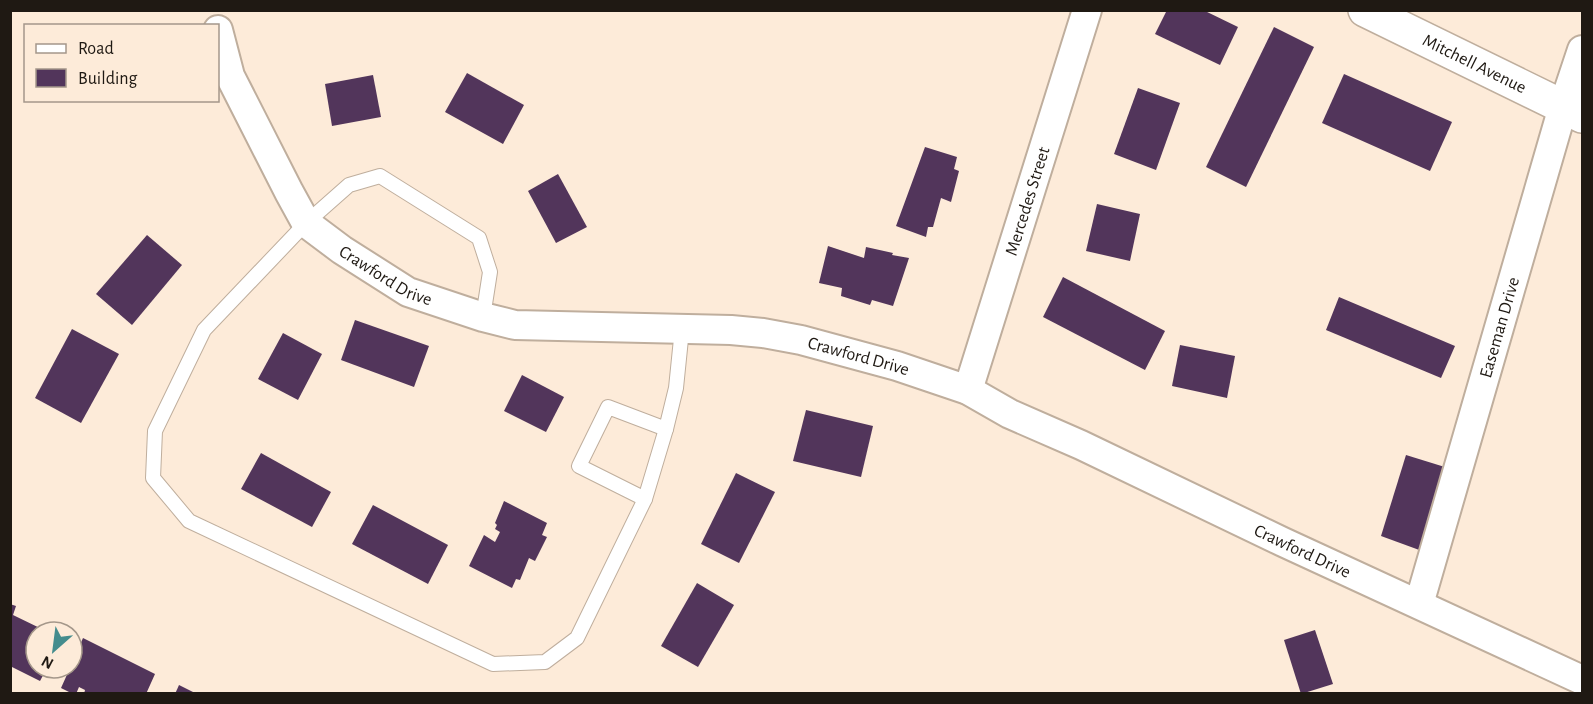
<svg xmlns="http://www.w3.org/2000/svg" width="1593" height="704" viewBox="0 0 1593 704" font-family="'Alegreya Sans',sans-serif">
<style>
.building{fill:#52355b}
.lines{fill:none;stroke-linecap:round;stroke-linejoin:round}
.service-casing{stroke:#bfae9d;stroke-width:16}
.minor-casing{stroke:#bfae9d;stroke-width:32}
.tertiary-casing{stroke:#bfae9d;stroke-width:36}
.service{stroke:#fff;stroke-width:14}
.minor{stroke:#fff;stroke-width:28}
.tertiary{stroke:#fff;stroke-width:33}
.labels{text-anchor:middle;stroke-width:6;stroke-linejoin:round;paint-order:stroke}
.street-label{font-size:18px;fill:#1f1913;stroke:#fdebd9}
</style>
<rect width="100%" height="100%" fill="#fdebd9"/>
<g class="building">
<polygon points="1167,10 1203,10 1238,27 1220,65 1155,34"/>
<polygon points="1274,27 1314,47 1246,187 1206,167"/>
<polygon points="467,73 524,105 503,144 445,112"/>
<polygon points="1344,74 1452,122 1430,171 1322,123"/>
<polygon points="373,75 381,117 332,126 325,84"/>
<polygon points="1138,88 1180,103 1156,170 1114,154"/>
<polygon points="925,147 957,157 954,169 959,171 951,202 941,198 933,227 928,227 926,237 896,226"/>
<polygon points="558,174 587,227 556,243 528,191"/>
<polygon points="1097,204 1140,214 1130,261 1086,251"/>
<polygon points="147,235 182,265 132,325 96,294"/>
<polygon points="828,246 864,258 866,247 893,253 892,255 909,258 893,306 872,300 870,305 841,296 842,288 819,283"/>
<polygon points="1063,277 1165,331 1145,370 1043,317"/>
<polygon points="1339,297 1455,346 1441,378 1326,330"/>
<polygon points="355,320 429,346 414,387 341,360"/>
<polygon points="72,329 119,354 81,423 35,398"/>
<polygon points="283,333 322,354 298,400 258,379"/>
<polygon points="1180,345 1235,356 1227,398 1172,386"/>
<polygon points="522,375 564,397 546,432 504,411"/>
<polygon points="806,410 873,426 861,477 793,461"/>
<polygon points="261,453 331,492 312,527 241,489"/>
<polygon points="1406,455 1448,468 1422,551 1381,536"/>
<polygon points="736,473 775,492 739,563 701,544"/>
<polygon points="504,501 547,523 542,535 547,537 535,561 529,558 520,580 516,579 512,588 469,566 484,535 495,542 500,532 495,529 497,525 495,523"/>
<polygon points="373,505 448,545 428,584 352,544"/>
<polygon points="697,583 734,605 698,667 661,646"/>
<polygon points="10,604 16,606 13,615 48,632 36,632 36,668 47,668 40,681 10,666"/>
<polygon points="1315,630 1333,684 1301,694 1284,640"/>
<polygon points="83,638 155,674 146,694 84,694 85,690 79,687 76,694 73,694 61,688 70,668 72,668 72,663"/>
<polygon points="179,685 197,694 175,694"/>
</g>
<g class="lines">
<defs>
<g id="service">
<polyline points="483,317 490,272 479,238 380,176 349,185 306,223 204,330 155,431 153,478 189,521 493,664 545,662 577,638 645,499 666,429 676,388 682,329"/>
<polyline points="645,499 579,466 608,407 666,429"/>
</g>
<g id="minor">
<path id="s1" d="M218 30 230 76 289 192 306 223 342 250 408 292 483 317 515 325 731 330 763 333 801 340 897 366 968 390 1010 414 1081 445 1283 542 1582 680"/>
<path id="s2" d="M968 390 1087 10"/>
<path id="s3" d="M1419 604 1563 107 1582 50"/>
</g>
<g id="tertiary">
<path id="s4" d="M1365 10 1582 116"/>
</g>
</defs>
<use href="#service" class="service-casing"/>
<use href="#minor" class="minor-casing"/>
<use href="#tertiary" class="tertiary-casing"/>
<use href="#service" class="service"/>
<use href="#minor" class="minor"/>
<use href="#tertiary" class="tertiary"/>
</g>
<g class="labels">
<g class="street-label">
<text dy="6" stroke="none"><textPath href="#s4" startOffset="122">Mitchell Avenue</textPath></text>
<text dy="6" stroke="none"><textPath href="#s2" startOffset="198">Mercedes Street</textPath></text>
<text dy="6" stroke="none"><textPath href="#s1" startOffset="309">Crawford Drive</textPath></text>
<text dy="6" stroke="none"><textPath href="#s3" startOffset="288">Easeman Drive</textPath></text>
<text dy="6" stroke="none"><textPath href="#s1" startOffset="795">Crawford Drive</textPath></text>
<text dy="6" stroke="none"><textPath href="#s1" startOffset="1281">Crawford Drive</textPath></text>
</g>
</g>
<rect width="1593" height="704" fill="none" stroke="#1f1913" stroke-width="24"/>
<rect x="24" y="24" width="195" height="78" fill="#fdebd9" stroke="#a4978a" stroke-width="1.5"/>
<rect x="36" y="44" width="30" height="9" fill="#ffffff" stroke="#a4978a" stroke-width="1.5"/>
<text x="78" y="54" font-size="18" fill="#1f1913">Road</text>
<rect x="36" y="69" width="30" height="18" fill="#52355b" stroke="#a4978a" stroke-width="1.5"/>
<text x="78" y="84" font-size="18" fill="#1f1913">Building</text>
<g transform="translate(54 650) rotate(208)"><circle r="28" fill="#fdebd9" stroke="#a4978a" stroke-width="1.5"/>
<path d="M0-4.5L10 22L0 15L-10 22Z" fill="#448c8d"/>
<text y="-9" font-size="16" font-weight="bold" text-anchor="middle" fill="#1f1913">N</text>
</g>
</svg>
